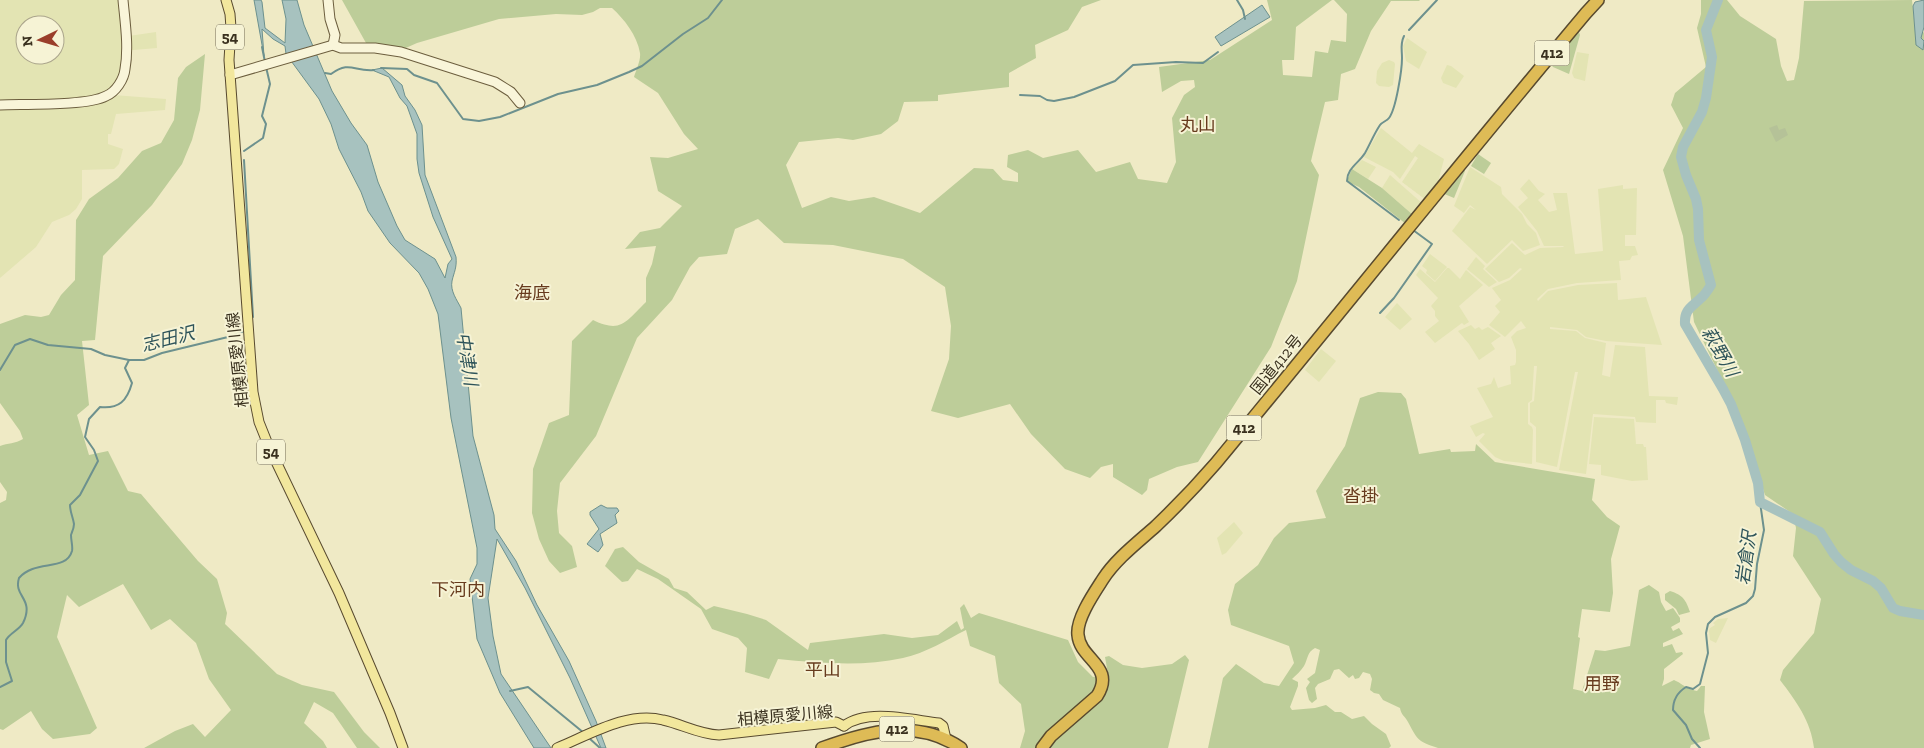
<svg xmlns="http://www.w3.org/2000/svg" width="1924" height="748" viewBox="0 0 1924 748" font-family="'Zilla Slab','Noto Sans JP',serif">
<style>
.farmland{fill:#e3e4b3;fill-rule:evenodd}
.green{fill:#bdcd99}
.cemetery{fill:#b5c298}
.water{fill:#a7c2bf;stroke:#6d918e}
.lines{fill:none;stroke-linecap:round;stroke-linejoin:round}
.stream{stroke:#6d918e;stroke-width:2}
.river{stroke:#a7c2bf;stroke-width:10}
.secondary-casing{stroke:#6c5e3e;stroke-width:11}
.primary-casing{stroke:#584a2f;stroke-width:11}
.highway-casing{stroke:#584a2f;stroke-width:14}
.secondary{stroke:#f9f5d9;stroke-width:9}
.primary{stroke:#f2e79d;stroke-width:9}
.highway{stroke:#debb56;stroke-width:11}
.labels{text-anchor:middle;stroke-width:4;stroke-linejoin:round;paint-order:stroke}
.shield{fill:#f6f3d5;stroke:#726b56;stroke-width:1}
.shield-label{font-size:15px;font-weight:bold;fill:#3a311f}
.street-label{font-size:16px;fill:#3a311f;stroke:#f6f3d5}
.neighbourhood-label{font-size:18px;fill:#673b1e;stroke:#f6f3d5}
.water-label{font-size:18px;font-style:italic;fill:#2e545a;stroke:#f6f3d5}
</style>
<rect width="100%" height="100%" fill="#efeac5"/>
<g class="farmland">
<path d="M0 0H120L122 37 156 32 157 48 122 51V67L113 95 166 99 165 110 116 114 111 134H108V144L123 149 119 164 114 169 82 170V199L76 209 69 215 52 222 36 247 0 278ZM25 25H55V55H25Z"/>
<polygon points="1407,38 1427,52 1419,69 1406,61 1403,46"/>
<polygon points="1577,52 1589,54 1585,81 1574,78 1572,73"/>
<polygon points="1389,60 1394,62 1395,64 1393,85 1389,87 1379,86 1376,83 1377,71 1382,63"/>
<polygon points="1447,65 1451,66 1464,76 1456,88 1443,83 1441,78"/>
<polygon points="1381,128 1412,153 1419,144 1444,159 1437,186 1426,200 1402,182 1418,158 1415,156 1400,179 1393,172 1364,157"/>
<polygon points="1362,160 1376,167 1368,179 1352,169"/>
<polygon points="1470,167 1501,187 1502,194 1522,214 1527,224 1536,233 1540,245 1523,251 1512,240 1487,264 1452,231 1470,207 1476,210 1470,205 1464,213 1454,206"/>
<polygon points="1390,175 1423,204 1413,215 1382,188"/>
<polygon points="1529,179 1539,191 1545,194 1538,200 1549,212 1557,210 1553,193 1567,193 1575,254 1603,251 1598,189 1623,185 1623,189 1637,188 1636,235 1625,235 1625,246 1635,246 1638,255 1632,256 1630,260 1619,261 1621,280 1577,283 1548,289 1537,299 1538,301 1548,291 1578,285 1617,283 1618,300 1646,297 1662,345 1606,341 1586,337 1577,330 1550,327 1550,329 1576,331 1585,338 1606,343 1602,375 1610,377 1615,345 1645,347 1649,396 1678,397 1677,405 1666,403 1665,400 1656,400 1656,423 1636,422 1635,417 1593,414 1586,474 1559,470 1578,372 1575,372 1557,467 1536,462 1536,427 1530,422 1530,403 1534,401 1537,366 1534,366 1532,400 1528,403 1528,424 1532,427 1533,430 1532,464 1504,461 1495,457 1479,441 1485,434 1483,433 1476,437 1470,426 1493,417 1477,388 1491,384 1494,377 1498,388 1511,384 1510,366 1515,365 1516,362 1516,350 1511,337 1517,331 1526,328 1521,321 1505,337 1489,325 1500,312 1495,306 1501,300 1492,288 1510,280 1522,269 1520,268 1509,278 1499,282 1485,269 1512,243 1525,255 1540,248 1564,247 1563,246 1544,246 1537,231 1518,207 1528,198 1520,189"/>
<polygon points="1430,254 1447,267 1435,281 1426,273 1427,270 1422,266"/>
<polygon points="1476,257 1485,266 1483,269 1497,282 1489,287 1467,269"/>
<polygon points="1447,268 1449,268 1460,279 1466,270 1483,285 1459,306 1469,322 1464,325 1462,323 1435,343 1425,332 1439,321 1435,316 1435,311 1431,306 1438,298 1416,275 1420,269 1435,282"/>
<polygon points="1397,303 1412,319 1400,330 1385,317"/>
<polygon points="1471,325 1475,329 1479,327 1482,330 1488,327 1501,336 1491,343 1495,349 1479,360 1469,344 1458,331"/>
<polygon points="1321,349 1336,361 1319,382 1305,370"/>
<polygon points="1594,417 1634,419 1636,444 1643,444 1644,447 1646,447 1648,480 1632,481 1601,475 1601,465 1589,464"/>
<polygon points="1234,522 1243,533 1226,553 1222,555 1217,538"/>
<polygon points="1728,618 1716,643 1710,640 1709,631 1710,628 1715,625 1713,623 1718,619"/>
</g>
<g class="green">
<path d="M342 0H1101L1082 7 1068 30 1035 45 1036 58 1009 73V87L938 95V101L904 102 898 121 881 134 853 140 838 138 799 142 786 165 802 208 831 197 849 201 874 197 920 213 974 168 993 169 1003 180 1018 182V173L1007 167 1008 155 1028 150 1043 158 1078 150 1096 172 1130 162 1138 179 1167 183 1176 162 1172 118 1184 95 1195 87 1194 80 1181 81 1162 92 1159 67 1210 60 1272 20 1267 0H1332L1296 27 1294 60H1282L1283 75 1312 77 1315 51 1328 53 1331 40 1346 42 1347 14 1334 0H1420L1419 1H1391L1371 31 1355 69 1341 74 1338 100 1325 102 1311 161 1319 175 1297 281 1271 347 1198 462 1177 467 1149 479 1147 490 1142 495 1113 477V464L1101 467 1090 478 1065 469 1031 434 1010 404 958 418 931 411 949 359 951 326 945 287 903 259 833 245 784 243 758 219 735 229 727 254 699 257 690 267 672 300 637 338 596 436 560 483 557 511 559 533 572 546 577 567 560 573 549 561 539 539 532 513 533 469 549 423 569 415 572 341 593 320C622 334 626 321 646 302V278L652 264 656 246 625 249 640 232 660 228 682 206 658 191 650 157 668 158 698 149 684 134 658 93 634 77C636 70 641 60 640 53 637 35 624 19 612 8H600L593 12 582 15 556 14 499 19 417 43 399 51 372 46 366 43Z"/>
<path d="M1701 0H1727L1740 16 1776 39 1781 66 1787 81 1794 80 1799 58 1804 1 1912 0 1916 37 1924 32V748H1814C1811 721 1796 701 1780 680L1783 670 1814 633 1821 599 1793 556 1796 528 1793 514 1765 495 1738 413 1694 322 1683 236 1663 170 1683 128 1671 105 1675 93 1706 67 1697 28 1701 14Z"/>
<polygon points="1578,30 1580,35 1569,74 1553,67 1550,63"/>
<path d="M205 54 200 110 192 140 182 164 152 205 103 256 95 340 82 341 89 405 77 415 89 455 108 451 128 491 141 494 198 561 217 579 227 613 225 624 277 674 302 685 334 692 364 732 380 748H357L333 713 314 702 304 723 323 741 327 748H144L175 731 193 724 205 737 231 710 209 679 196 643 170 619 151 630 123 584 79 607 67 595 57 637 97 728 90 734 53 739 42 729 31 711 3 730 0 729V503L6 500 7 492 0 482V446C8 443 15 444 23 439L20 431 0 403V324L25 315 41 317 49 315 61 295 75 280 76 220 89 199 118 178 142 151 161 143 174 120 178 78 186 67Z"/>
<polygon points="1478,154 1491,163 1484,174 1471,166"/>
<polygon points="1463,168 1465,171 1454,198 1442,193"/>
<polygon points="1352,169 1382,188 1413,215 1406,224 1359,187 1348,182 1348,178"/>
<path d="M1378 392 1401 393 1406 399 1419 454 1450 449 1451 452 1475 451 1476 444 1495 462 1595 479 1592 500 1607 517 1620 526 1611 559 1613 593 1610 612 1582 609 1578 637 1580 638 1573 689 1582 691 1595 650 1605 651 1630 646 1639 590 1649 585 1659 592 1661 602 1666 611 1673 608 1680 618V622L1671 627 1673 631 1679 628 1683 634 1663 643V647L1672 644 1676 653 1682 652 1683 654 1664 669V679L1662 686 1674 680C1685 685 1684 688 1697 691L1701 686H1705L1704 712 1710 739 1691 745 1690 748H1438C1418 741 1418 741 1408 722 1405 716 1401 715 1400 708L1383 700 1379 694 1374 693 1370 690 1372 679 1370 674 1363 672 1359 678 1355 679 1353 675 1349 678 1339 669 1334 670 1330 679 1318 684 1315 688 1317 699 1312 703 1309 700 1306 688 1310 682 1307 679 1315 673 1320 650 1315 648C1307 652 1308 659 1304 666 1301 671 1296 675 1292 679L1298 682V686L1290 707 1292 710 1315 708 1326 705 1335 712H1341L1352 719 1364 716 1372 724 1386 734 1391 746 1389 748H1208L1223 678 1236 664 1264 683 1279 686 1294 663 1289 646 1231 625 1228 610 1235 584 1258 565 1274 538 1289 523 1326 518 1316 491 1345 446 1360 398Z"/>
<path d="M623 547 639 562 669 579 674 588 687 592 706 610 714 606 747 614 766 620 808 650 810 643 884 634 912 638 938 635 957 621 961 630 964 628 960 608 964 604 971 618 979 613 1068 640 1078 662 1093 677 1108 674 1105 657 1109 656 1123 665 1142 668 1172 664 1185 655 1189 660 1168 748H1020L1025 731 1021 704 999 683 995 656 970 646 966 630C946 640 926 653 903 658 862 667 820 663 778 659L769 679 745 672 747 648 738 638 712 629 701 609 658 579 637 569 628 581 622 582 605 566 615 549Z"/>
<path d="M1670 591C1683 595 1686 600 1690 612L1679 615 1676 609 1665 600V594Z"/>
</g>
<polygon class="cemetery" points="1777,125 1779,130 1785,128 1788,135 1776,142 1769,128"/>
<g class="water">
<path d="M254 0H261L262 2 265 28 285 43 286 19 282 0H297L304 25 332 91 351 123 367 145 378 182 397 226 405 240 435 259 445 278 448 264 452 259 433 217 419 173 417 159V134L407 106 400 98 389 77 372 70 382 68 402 85 405 96 415 110 422 125 425 175 456 257C457 268 454 272 452 281 450 291 457 300 461 308L473 436 494 515 495 529 516 561 537 605 569 661 596 721 606 748H601L570 678 525 588 497 539 488 598 493 636 501 674 551 748H534L500 693 477 639 470 579 477 564V548L451 418 438 314 428 289 419 273 390 243 368 211 361 192 339 149 331 124 319 99 286 54 285 46 273 39 262 29 264 56Z"/>
<polygon points="1924,0 1924,27 1921,38 1924,41 1923,50 1916,45 1913,6 1915,2"/>
<polygon points="1262,5 1270,17 1221,46 1215,37"/>
<polygon points="601,505 607,508 617,508 619,511 615,515 617,523 600,534 603,545 598,552 587,544 599,529 590,515 590,512"/>
</g>
<g class="lines">
<g class="stream">
<polyline points="1237,0 1243,10 1245,19"/>
<polyline points="1409,30 1437,0"/>
<polyline points="262,47 265,62"/>
<polyline points="381,68 407,69 414,75 437,83 463,119 479,121 500,117 558,94 597,85 629,72 642,66 683,34 708,18 722,0"/>
<path d="M325 73 331 74C350 60 354 72 374 70"/>
<polyline points="1020,95 1040,96 1047,100 1054,101 1074,97 1115,81 1133,65 1176,62 1203,63 1218,52"/>
<polyline points="244,151 263,138 266,124 262,116 270,84 266,67"/>
<polyline points="244,160 253,317"/>
<path d="M1399 220 1347 181C1347 168 1359 163 1365 153 1370 144 1374 134 1380 125 1382 122 1387 121 1389 118 1396 109 1402 70 1402 58 1402 49 1400 44 1404 36"/>
<polyline points="1380,313 1394,298 1432,244 1413,230"/>
<polyline points="0,370 15,345 30,339 48,345 91,349 105,355 129,360 144,360 162,353 228,337 244,331"/>
<path d="M0 687 12 681 6 662V640C10 633 19 630 23 623 35 598 13 597 19 578 35 559 66 572 72 551 73 546 71 541 71 535 72 532 74 528 74 524 73 517 70 512 70 505L80 495 98 461 94 450 85 437 89 419 100 407C119 409 127 401 132 383L125 368 129 360"/>
<polyline points="510,691 528,687 584,733"/>
<polyline points="589,738 600,748"/>
<path d="M1700 748 1692 739 1686 725 1673 710C1673 700 1678 692 1686 687L1693 689 1700 684 1708 653 1706 633 1708 624 1715 617 1746 603 1753 596 1755 589 1757 564 1764 530 1760 502"/>
</g>
<path class="river" d="M1718 0 1706 30 1712 57 1706 98 1702 112 1683 147 1681 157 1686 175 1696 199 1698 209 1699 240 1711 285C1708 290 1705 295 1701 298 1692 307 1684 309 1685 324L1723 389 1731 404 1745 440 1758 483 1760 502 1820 532 1834 554 1841 562 1851 570 1873 581 1881 588 1893 608 1900 611 1924 615"/>
<defs>
<g id="secondary">
<polyline points="328,0 330,19 335,35 333,45"/>
<polyline points="230,75 333,45 341,48 375,48 401,52 495,82 511,92 520,103"/>
<path d="M0 105C24 104 88 106 106 96 116 92 124 79 125 69 129 47 125 22 123 0"/>
</g>
<g id="primary">
<polyline points="226,0 230,14 231,28 229,60 253,392 259,422 269,447 339,593 390,713 403,748"/>
<path d="M844 726C867 708 912 720 939 723L943 726 946 739"/>
<path d="M557 748C589 735 627 711 663 720 682 724 698 734 719 735L836 722 844 726"/>
</g>
<g id="highway">
<path d="M822 748C868 731 916 718 961 748"/>
<path d="M1042 748 1051 736 1097 696C1116 666 1080 660 1078 635 1076 619 1094 593 1103 579 1116 559 1137 543 1156 526 1177 506 1197 485 1216 463 1340 313 1461 162 1586 13L1598 0"/>
</g>
</defs>
<use href="#secondary" class="secondary-casing"/>
<use href="#primary" class="primary-casing"/>
<use href="#highway" class="highway-casing"/>
<use href="#secondary" class="secondary"/>
<use href="#primary" class="primary"/>
<use href="#highway" class="highway"/>
</g>
<g class="labels">
<g class="shield">
<rect x="216" y="24.5" width="28" height="25" rx="4"/>
<rect x="1534.5" y="40.5" width="35" height="25" rx="4"/>
<rect x="1226.5" y="415.5" width="35" height="25" rx="4"/>
<rect x="257" y="439.5" width="28" height="25" rx="4"/>
<rect x="879.5" y="716.5" width="35" height="25" rx="4"/>
</g>
<g class="shield-label">
<text x="230" y="42">54</text>
<text x="1552" y="58">412</text>
<text x="1244" y="433">412</text>
<text x="271" y="457">54</text>
<text x="897" y="734">412</text>
</g>
<g class="street-label">
<text transform="translate(237 360) rotate(-96)" y="6">相模原愛川線</text>
<text transform="translate(1276 364) rotate(-51)" y="6">国道412号</text>
<text transform="translate(785 715) rotate(-5)" y="6">相模原愛川線</text>
</g>
<g class="neighbourhood-label">
<text x="1198" y="131">丸山</text>
<text x="532" y="299">海底</text>
<text x="1361" y="502">沓掛</text>
<text x="458" y="596">下河内</text>
<text x="823" y="676">平山</text>
<text x="1602" y="690">用野</text>
</g>
<g class="water-label">
<text transform="translate(168 339) rotate(-14)" y="6">志田沢</text>
<text transform="translate(1720 352) rotate(60)" y="6">萩野川</text>
<text transform="translate(467 359) rotate(81)" y="6">中津川</text>
<text transform="translate(1746 558) rotate(-82)" y="6">岩倉沢</text>
</g>
</g>
<g transform="translate(40 40) rotate(265)"><circle r="24" fill="#f6f3d5" stroke="#aba58c"/>
<path d="M0-4L9 19L0 12L-9 19Z" fill="#9a3e2a"/>
<text y="-8" font-size="14" font-weight="bold" text-anchor="middle" fill="#3a311f">N</text>
</g>
</svg>
